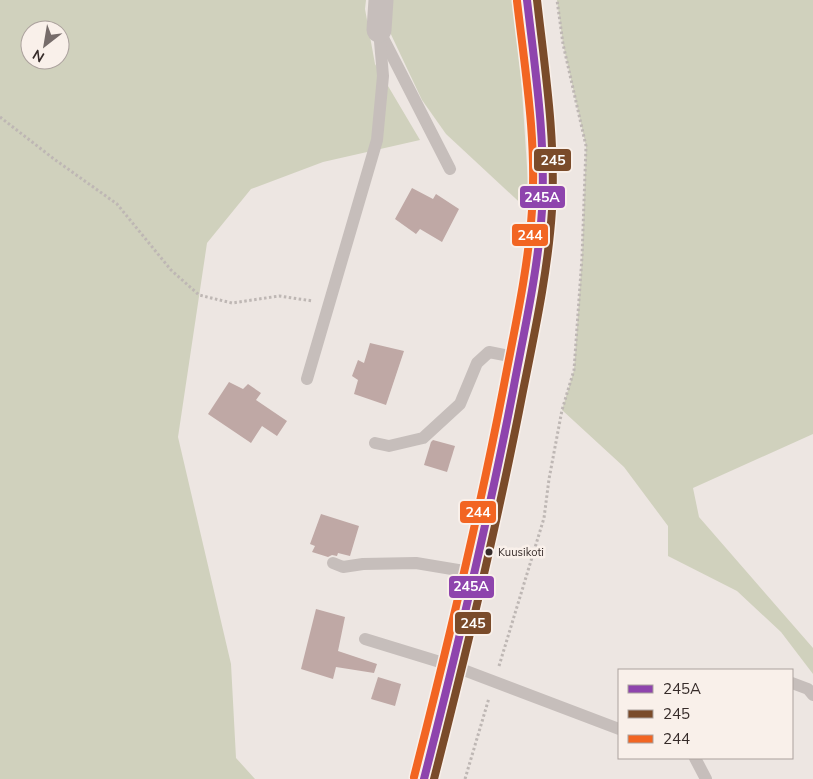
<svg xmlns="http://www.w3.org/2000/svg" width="813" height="779" viewBox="0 0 813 779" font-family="Mulish,sans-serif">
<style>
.green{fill:#d0d1bd;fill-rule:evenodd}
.building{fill:#bfa8a5}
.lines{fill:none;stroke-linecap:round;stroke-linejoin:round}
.path{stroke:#beb7b4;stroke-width:3;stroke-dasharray:2.5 2.5;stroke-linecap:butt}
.lane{stroke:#c6bebb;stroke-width:12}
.street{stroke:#c6bebb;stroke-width:25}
.secondary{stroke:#b6afac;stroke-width:28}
.bus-1-casing{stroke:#f9f0ea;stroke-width:11}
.bus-2-casing{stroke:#f9f0ea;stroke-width:11}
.bus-3-casing{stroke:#f9f0ea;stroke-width:11}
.bus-1{stroke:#8e44ad;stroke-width:8}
.bus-2{stroke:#7a4b2a;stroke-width:8}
.bus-3{stroke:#f26522;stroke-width:8}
.bus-dot{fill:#362b29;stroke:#f9f0ea;stroke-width:2}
.labels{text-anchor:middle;stroke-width:5;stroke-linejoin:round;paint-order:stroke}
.bus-label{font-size:11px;fill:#362b29;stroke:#f9f0ea;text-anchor:start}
.line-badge{stroke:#f9f0ea;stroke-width:2}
.badge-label{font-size:14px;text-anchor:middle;font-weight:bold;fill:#fff}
</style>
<rect width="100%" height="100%" fill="#ede6e2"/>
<g class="green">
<path d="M0 0H366L365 9 375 64 420 140 323 162 251 189 207 243 178 437 231 664 236 758 255 779H0ZM30 30H60V60H30Z"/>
<polygon points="388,0 513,0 521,76 530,212 446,134 422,100 387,26"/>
<polygon points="557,0 813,0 813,434 693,488 699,517 813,648 813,674 781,632 737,591 668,556 668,526 624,467 562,410 574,370 582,257 586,146 563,44"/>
</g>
<g class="building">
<polygon points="412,188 433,199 436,194 459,209 442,242 420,229 416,234 395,219"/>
<polygon points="370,343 404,351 386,405 354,394 358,380 352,376 358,360 364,363"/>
<polygon points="229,382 243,389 248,384 261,393 256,400 287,421 277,436 262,426 251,443 208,414"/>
<polygon points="433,440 455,446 447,472 424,465 431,442"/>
<polygon points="321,514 359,526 350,556 338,553 337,556 332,555 328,557 312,552 315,546 310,544"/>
<polygon points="316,609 345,617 338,651 377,664 374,673 336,667 333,679 301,669"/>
<polygon points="378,677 401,684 395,706 371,699"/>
</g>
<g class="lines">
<g class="path">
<polyline points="0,117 54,159 117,204 171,270 199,295 232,303 279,296 313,301"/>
<polyline points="499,666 544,518 549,479 562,410 574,370 582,257 586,146 563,44 557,0"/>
<polyline points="465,779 489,698"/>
</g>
<g class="lane">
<polyline points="382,36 450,169"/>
<polyline points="307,379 377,140 383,76 379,30"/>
<polyline points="375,443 389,446 423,438 460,404 477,363 489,352 519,358"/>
<polyline points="333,563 343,567 363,564 416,563 476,573"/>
<polyline points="365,639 453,666 619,729"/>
<polyline points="792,683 808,689 813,695"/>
<polyline points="695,758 706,779"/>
</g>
<polyline class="street" points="379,30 381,0"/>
<path class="secondary" d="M424 779C458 645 491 511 516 375 526 321 538 266 542 210 546 142 535 68 527 0"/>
<defs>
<path id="bus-1" d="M424 779C457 650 488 521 513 391 524 331 538 271 542 210 546 140 535 69 527 0"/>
<path id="bus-2" d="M434 779C467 650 498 521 523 391 535 331 548 271 552 210 556 140 545 70 537 0"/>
<path id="bus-3" d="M414 777C447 648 478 520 503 390 514 331 528 271 532 210 537 141 525 70 517 1"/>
</defs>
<use href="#bus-1" class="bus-1-casing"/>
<use href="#bus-2" class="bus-2-casing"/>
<use href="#bus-3" class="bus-3-casing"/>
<use href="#bus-1" class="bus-1"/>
<use href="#bus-2" class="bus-2"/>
<use href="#bus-3" class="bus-3"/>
</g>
<circle class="bus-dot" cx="489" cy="552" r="4.5"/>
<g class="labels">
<g class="bus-label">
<text x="498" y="556">Kuusikoti</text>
</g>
</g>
<g class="line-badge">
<rect x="533" y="148" width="39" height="24" rx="5" fill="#7a4b2a"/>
<rect x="519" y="185" width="47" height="24" rx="5" fill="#8e44ad"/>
<rect x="511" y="223" width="38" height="24" rx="5" fill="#f26522"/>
<rect x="459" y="500" width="38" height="24" rx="5" fill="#f26522"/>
<rect x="448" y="575" width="47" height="24" rx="5" fill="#8e44ad"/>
<rect x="454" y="611" width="38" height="24" rx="5" fill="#7a4b2a"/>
</g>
<g class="badge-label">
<text x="553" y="165">245</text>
<text x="542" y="202">245A</text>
<text x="530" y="240">244</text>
<text x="478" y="517">244</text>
<text x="471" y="591">245A</text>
<text x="473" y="628">245</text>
</g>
<rect x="618" y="669" width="175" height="90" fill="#f9f0ea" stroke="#aba19d"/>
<rect x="628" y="685" width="25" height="8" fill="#8e44ad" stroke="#aba19d"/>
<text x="663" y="694" font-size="15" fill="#362b29">245A</text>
<rect x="628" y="710" width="25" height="8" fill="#7a4b2a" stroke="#aba19d"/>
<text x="663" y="719" font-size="15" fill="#362b29">245</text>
<rect x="628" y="735" width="25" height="8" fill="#f26522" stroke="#aba19d"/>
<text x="663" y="744" font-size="15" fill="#362b29">244</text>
<g transform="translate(45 45) rotate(211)"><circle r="24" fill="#f9f0ea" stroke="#aba19d"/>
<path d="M0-4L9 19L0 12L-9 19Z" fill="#766c6a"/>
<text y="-8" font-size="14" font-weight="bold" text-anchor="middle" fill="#362b29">N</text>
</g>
</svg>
